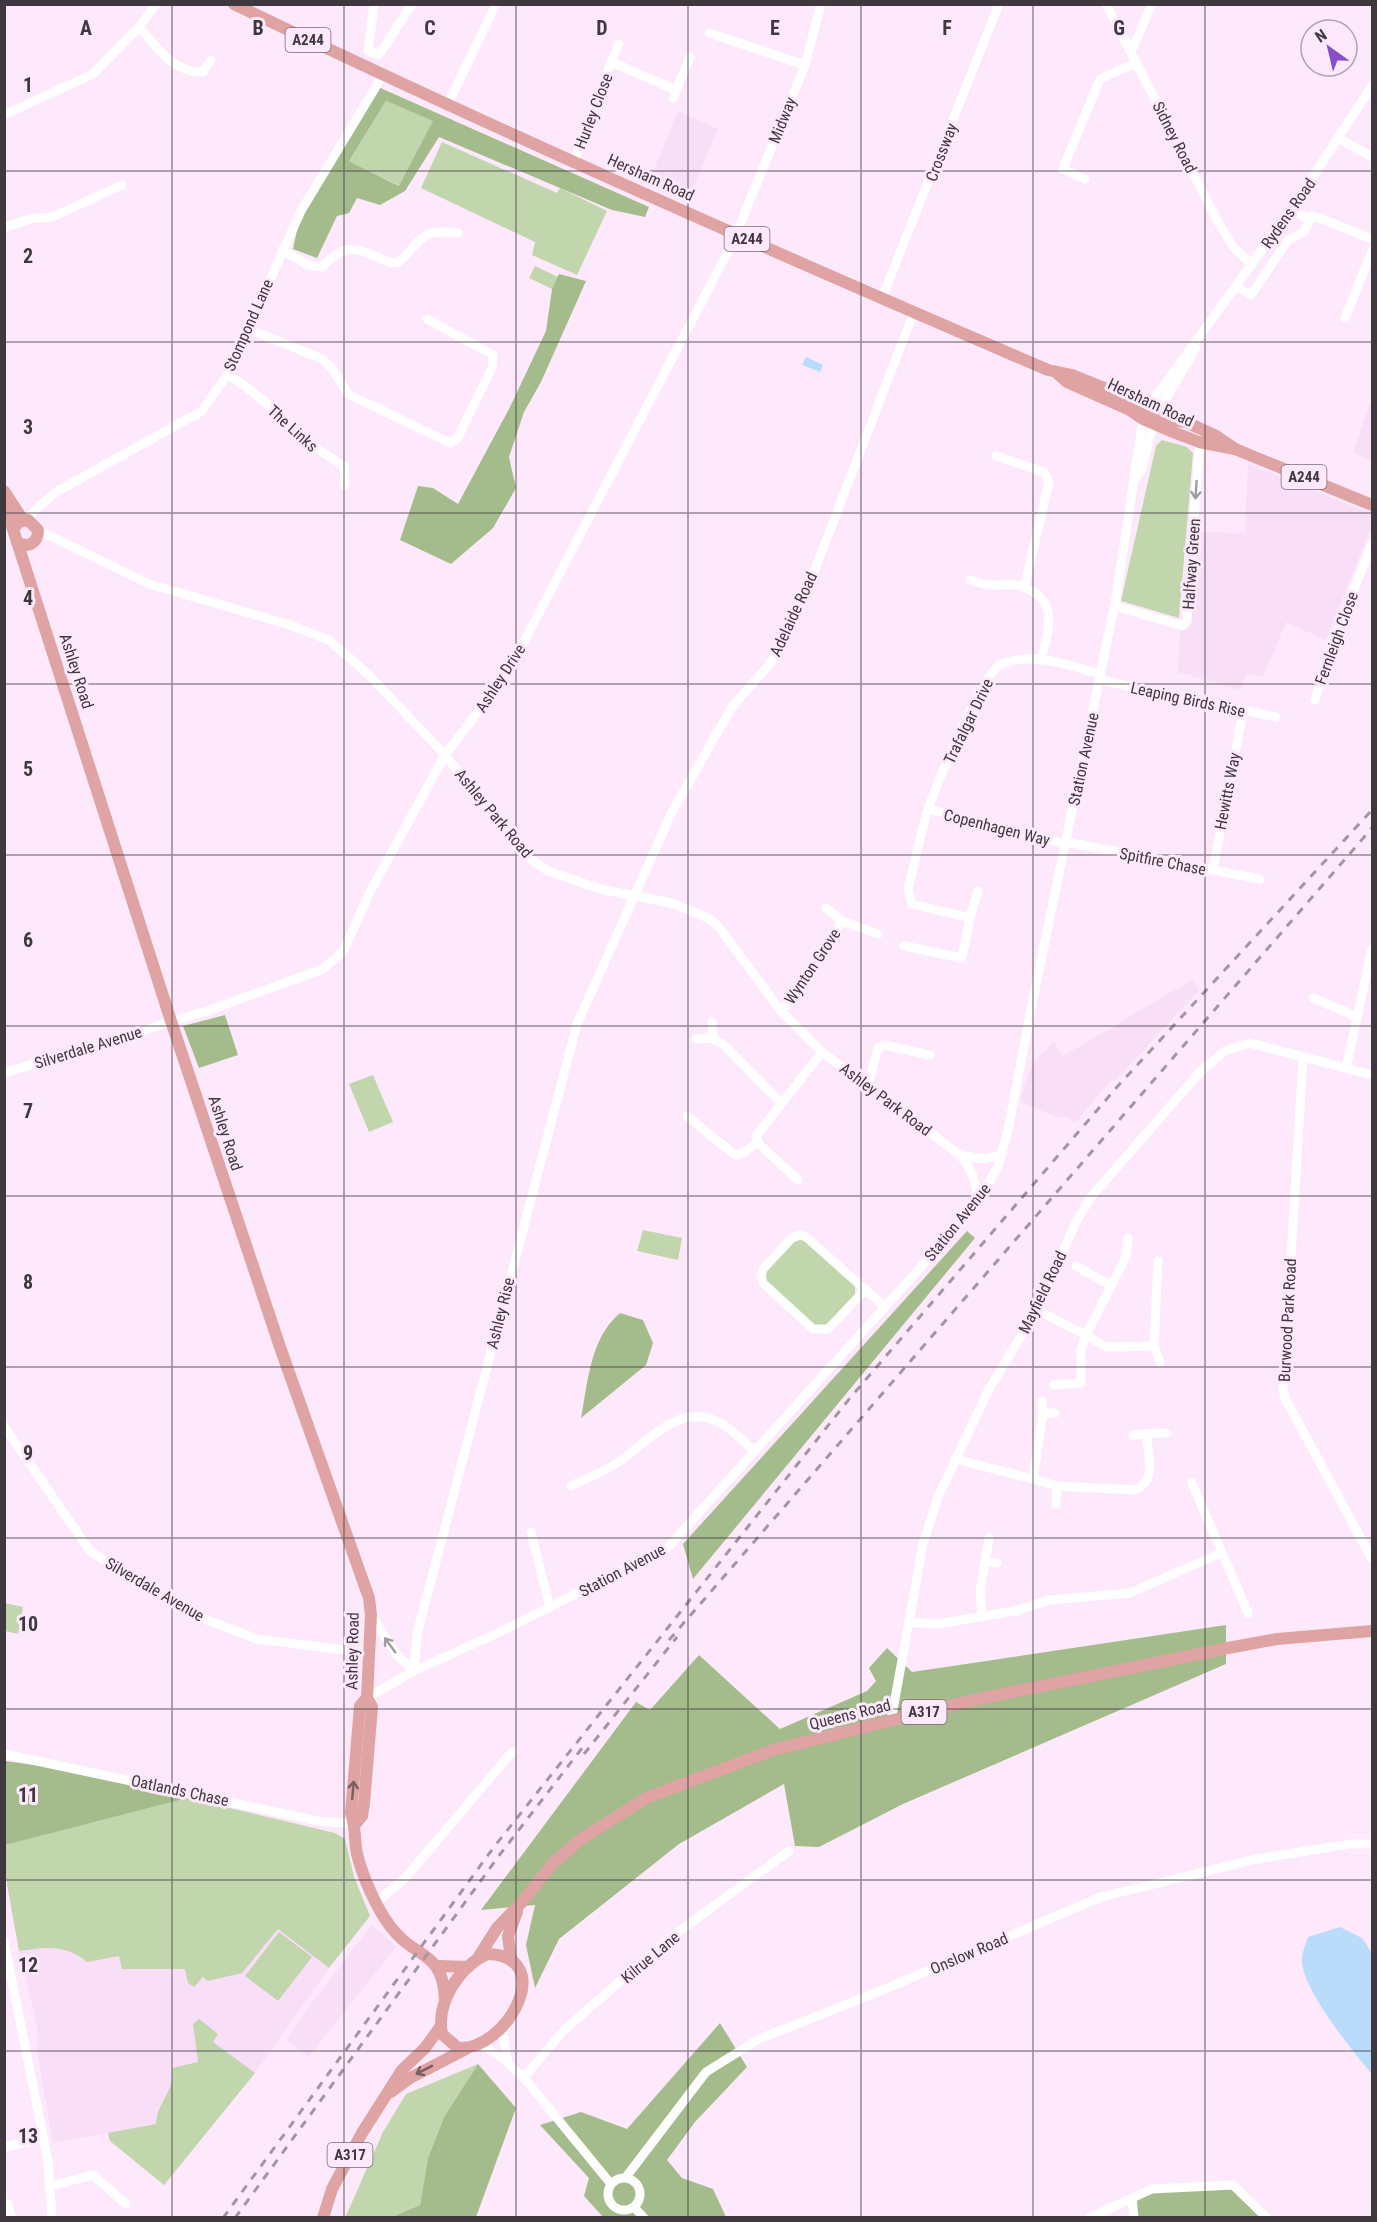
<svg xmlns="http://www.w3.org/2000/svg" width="1377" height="2222" viewBox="0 0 1377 2222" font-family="'Roboto Condensed',sans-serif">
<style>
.built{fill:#f9def7}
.green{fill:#c1d6ad}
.forest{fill:#a4bc8c;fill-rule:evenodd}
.water{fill:#b9dcfb}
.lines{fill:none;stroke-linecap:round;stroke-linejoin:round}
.minor{stroke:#fff;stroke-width:9}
.major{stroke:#dfa3a3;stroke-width:12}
.rail{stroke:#a495a2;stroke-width:3;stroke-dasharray:8 8;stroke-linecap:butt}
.oneway{stroke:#a09c9f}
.oneway2{stroke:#785d62}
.grid{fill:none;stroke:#40383f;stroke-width:1.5;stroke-opacity:0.55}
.labels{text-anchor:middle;stroke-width:6;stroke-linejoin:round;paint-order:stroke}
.shield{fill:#fde9fb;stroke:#796d77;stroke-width:1.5}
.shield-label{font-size:15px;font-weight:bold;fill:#40383f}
.street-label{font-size:16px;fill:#40383f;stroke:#fde9fb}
.grid-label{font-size:20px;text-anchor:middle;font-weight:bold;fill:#40383f;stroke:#fde9fb;stroke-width:6;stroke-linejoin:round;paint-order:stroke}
</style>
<rect width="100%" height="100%" fill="#fde9fb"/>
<g class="built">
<polygon points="678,111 718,129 687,202 648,184"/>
<polygon points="1369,405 1372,406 1372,461 1353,453"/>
<polygon points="1248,464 1372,514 1372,525 1326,640 1286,622 1263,677 1246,673 1241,690 1178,672 1180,632 1199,532 1245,533"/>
<polygon points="1192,980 1199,990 1115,1081 1112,1079 1075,1123 1068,1117 1057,1117 1020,1102 1032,1063 1054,1042 1063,1056"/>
<polygon points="335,1833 345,1839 354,1877 370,1916 329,1968 255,2073 164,2185 110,2141 107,2133 53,2143 37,2052 38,2038 34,2012 19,1951 5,1873 4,1845"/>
<polygon points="372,1925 396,1947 308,2057 287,2041 304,2013"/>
</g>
<g class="green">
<polygon points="386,101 434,121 400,186 349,161"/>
<polygon points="442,142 557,193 560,188 607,211 577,275 532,255 535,242 421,188"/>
<polygon points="535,266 558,277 552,289 529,278"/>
<polygon points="1162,440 1187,447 1193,453 1179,618 1121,601 1156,446"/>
<polygon points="373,1075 393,1122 369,1132 349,1084"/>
<polygon points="643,1230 682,1238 678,1260 637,1251"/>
<polygon points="801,1238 850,1279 855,1287 855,1294 827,1326 818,1328 765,1280 764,1273 795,1240"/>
<polygon points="5,1603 23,1607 18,1634 5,1631"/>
<path d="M188 1798 335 1833 345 1839 354 1877 370 1916 329 1968 278 1929 242 1973 208 1981 203 1977 194 1987 188 1983 185 1969H122L119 1956 87 1962C65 1944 46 1947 19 1951L5 1873 4 1845Z"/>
<polygon points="279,1932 312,1957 278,2001 245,1976"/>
<path d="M199 2019 218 2034 213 2042 255 2073 164 2185 110 2141 108 2133 156 2124C157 2102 176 2090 172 2068L198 2062 193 2024Z"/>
<polygon points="478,2064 444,2117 428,2158 420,2205 392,2217 345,2218 383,2132 406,2094"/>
</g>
<g class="forest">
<path d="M376 86 649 207 645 217 612 210 439 137 405 191 380 205 357 198 349 213 337 216 317 258 293 249 301 211ZM386 101 433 121 399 186 349 161Z"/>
<polygon points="559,274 586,281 541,382 524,412 509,457 516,488 493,528 451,564 400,540 418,486 433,488 458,504 510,407 546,331 552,289"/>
<polygon points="225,1015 238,1055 199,1068 183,1026"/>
<polygon points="967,1231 975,1238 693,1579 683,1544"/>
<path d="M620 1313 643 1320 653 1343 646 1365 581 1418C588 1382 590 1338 620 1313Z"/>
<polygon points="1226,1625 1226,1664 903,1804 819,1847 795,1846 784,1784 679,1844 559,1939 535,1988 526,1945 535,1905 481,1910 636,1702 650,1710 699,1655 780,1729 867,1691 876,1681 869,1668 887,1648 912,1672"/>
<polygon points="5,1761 79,1771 188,1798 5,1845"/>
<polygon points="720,2023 747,2067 695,2122 667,2160 682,2178 713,2189 726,2217 603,2217 584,2196 589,2178 540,2125 581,2112 627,2129"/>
<polygon points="478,2064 516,2108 476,2217 392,2217 420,2205 428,2158 444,2117"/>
<polygon points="1233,2185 1267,2217 1134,2217 1132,2198 1152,2189"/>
</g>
<g class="water">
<polygon points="806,357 823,365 820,372 802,365"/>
<path d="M1340 1927 1362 1938 1372 1953V2074C1354 2053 1300 1987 1302 1959 1302 1952 1306 1944 1308 1937Z"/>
</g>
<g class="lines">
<g class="minor">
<polyline points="374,4 368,51 379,55 412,4"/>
<polyline points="1106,4 1216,218 1233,247 1252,265"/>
<path d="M139 27C157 47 173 73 203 72L211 60"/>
<polyline points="709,33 805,65"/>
<polyline points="619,44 611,62 676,90"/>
<polyline points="1129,50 1134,45 1152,4"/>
<polyline points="673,98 690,57"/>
<polyline points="448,104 496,4"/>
<polyline points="4,115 93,74 139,27 156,4"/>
<polyline points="1338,138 1372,157"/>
<polyline points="574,161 611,62"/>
<polyline points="1085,179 1063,169 1100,79 1136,63"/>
<polyline points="1291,210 1305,217 1317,217 1372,239"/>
<polyline points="4,228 29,219 52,217 122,185"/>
<path d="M282 250 308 265 322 267C350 238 359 251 392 263L399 262C422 240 421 228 458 233"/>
<polyline points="1236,286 1251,295 1288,240 1304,232 1312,216"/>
<polyline points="882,298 999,4"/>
<polyline points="1345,318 1372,251"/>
<polyline points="246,328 322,359 331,367 348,394 450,443 457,439 492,368 493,355 427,319"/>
<path d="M227 375C271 399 300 442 344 466L345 486"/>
<polyline points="1146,410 1291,210 1372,86"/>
<polyline points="1157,414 1196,348"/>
<polyline points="996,456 1044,472 1049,482 1024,588"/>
<polyline points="1135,478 1142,470 1153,423"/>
<polyline points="28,520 34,511 56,492 202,411 227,375 301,211 383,75"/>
<path d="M38 530 149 584 287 624 329 640 369 675 445 755 531 859 548 871 600 889 671 903 708 918 719 927 781 1011 822 1052 960 1155C972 1169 976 1182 978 1201"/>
<path d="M970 580C977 582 985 585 993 585 1002 585 1012 583 1021 586 1060 600 1049 628 1041 660"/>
<polyline points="1114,606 1183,626 1187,621 1200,437"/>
<polyline points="1100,680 1276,717"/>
<polyline points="1315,700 1327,657 1372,544"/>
<polyline points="928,809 1066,844"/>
<polyline points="1066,842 1260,879"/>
<polyline points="1213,870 1243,711"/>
<polyline points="826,908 842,921 878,934"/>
<polyline points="970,918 978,891"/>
<path d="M904 946 962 958 970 918 912 904 908 889C915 862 920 835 928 809 937 784 982 672 1002 664 1033 651 1070 666 1101 674"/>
<polyline points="1313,998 1357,1017"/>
<polyline points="781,1011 821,958 842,921"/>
<polyline points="712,1022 713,1039"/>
<polyline points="696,1039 711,1038 723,1044 781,1103"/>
<polyline points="1303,1058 1283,1389 1285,1398 1372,1559"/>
<polyline points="1346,1068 1372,949"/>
<polyline points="4,1073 210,1010 323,969 343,952 370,892 445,755 491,695 517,655 733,242 805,65 821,4"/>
<polyline points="868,1085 878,1048 884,1045 930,1055"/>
<polyline points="687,1116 735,1155 744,1153 758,1141"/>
<polyline points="960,1155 983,1159 1002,1155"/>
<polyline points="798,1180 759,1144 756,1136 822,1052"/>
<polyline points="1128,1238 1126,1257 1086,1335 1106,1347 1154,1346"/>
<polyline points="1158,1261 1154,1346 1160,1362"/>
<polyline points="1076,1266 1110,1285"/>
<polyline points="866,1289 828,1329 813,1329 763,1283 761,1275 763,1269 792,1238 800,1235 806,1237 885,1307"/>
<polyline points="1037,1310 1086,1335 1081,1350 1081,1383 1054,1385"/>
<polyline points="1042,1401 1043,1413 1055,1413"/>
<polyline points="4,1426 90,1551 146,1588 207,1620 257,1639 369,1653"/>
<polyline points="1146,1434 1167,1433"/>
<polyline points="955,1459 1033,1479 1043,1413"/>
<path d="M1033 1479 1057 1486 1135 1490C1158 1479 1148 1456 1146 1434L1133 1435"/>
<polyline points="1192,1483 1248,1613"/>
<path d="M571 1486C584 1480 599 1474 612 1466 642 1449 673 1406 711 1419 728 1424 743 1441 755 1452"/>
<polyline points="1056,1504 1057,1486"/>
<polyline points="531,1532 550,1608"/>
<polyline points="989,1538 985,1562 997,1563"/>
<polyline points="371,1615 397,1655 414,1671"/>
<polyline points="982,1616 980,1590 985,1562"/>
<polyline points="908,1622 938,1624 1015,1611 1049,1600 1130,1593 1221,1553"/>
<polyline points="414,1671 417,1634 577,1024 672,812 732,707 769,665 783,643 807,590 914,312"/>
<polyline points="367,1698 414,1671 500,1632 668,1547 959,1225 986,1188 998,1166 1008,1131 1031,1009 1116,598 1143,419"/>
<polyline points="891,1721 923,1544 938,1497 989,1389 1037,1310 1076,1222 1091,1197 1200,1072 1225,1051 1250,1043 1372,1075"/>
<polyline points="4,1754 318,1821 355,1824"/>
<polyline points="377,1902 406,1877 512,1752"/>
<polyline points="4,1941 48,2161 52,2218"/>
<polyline points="507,2022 503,2034 508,2063"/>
<polyline points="480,2044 501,2057 524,2078 611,2184"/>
<polyline points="524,2078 563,2031 670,1938 789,1851"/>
<polyline points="4,2147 43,2139"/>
<polyline points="626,2177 706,2072 759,2039 878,1992 1101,1897 1257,1859 1350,1844 1372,1844"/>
<circle cx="624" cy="2194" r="16"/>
<polyline points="51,2186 93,2175 126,2204"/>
<polyline points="1132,2198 1134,2218"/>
<polyline points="4,2205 8,2204 12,2218"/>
<polyline points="634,2207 644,2218"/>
<polyline points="1089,2218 1152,2189 1233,2185 1267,2218"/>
</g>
<g class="major">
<path d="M234 4C502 133 775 253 1048 370L1072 375 1122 395 1146 410 1175 421 1186 422 1216 436 1235 449"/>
<polyline points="1058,374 1067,382 1130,410 1143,419 1173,432 1199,442 1235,449 1372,505"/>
<polyline points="4,491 23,520"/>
<polyline points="4,501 171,1021 280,1347 369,1598 371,1615 367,1698 372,1707 364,1803 362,1816 355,1824"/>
<path d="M14 528 19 522 28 520 38 530C38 543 28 549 17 542"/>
<path d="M367 1698 360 1706 351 1813C356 1827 354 1840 357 1854 363 1878 376 1907 390 1926 415 1960 443 1949 445 2000"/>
<path d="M487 1954C559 1956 507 2051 458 2048L442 2034C436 2002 459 1967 487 1954Z"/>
<polyline points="478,1958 497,1928 521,1903 553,1863 581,1839 646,1798 773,1750 969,1701 1228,1648 1277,1639 1372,1631"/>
<polyline points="511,1959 508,1936 517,1912"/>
<polyline points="438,1966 468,1967"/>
<polyline points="391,2092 410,2078 466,2049"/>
<polyline points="323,2218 332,2189 362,2133 402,2070 425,2048 441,2026"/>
</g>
<g class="rail">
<polyline points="669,1640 1372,828"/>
<polyline points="584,1754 677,1637"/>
<polyline points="223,2218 494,1847 850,1398 1117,1087 1372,810"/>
<polyline points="235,2218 501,1853 586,1743"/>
</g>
</g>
<defs><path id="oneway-shaft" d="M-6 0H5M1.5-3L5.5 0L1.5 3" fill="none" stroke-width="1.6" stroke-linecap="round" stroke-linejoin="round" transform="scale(1.5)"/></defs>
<g class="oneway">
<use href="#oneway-shaft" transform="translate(1196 490) rotate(94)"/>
<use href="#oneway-shaft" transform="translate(390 1645) rotate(-126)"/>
</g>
<g class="oneway2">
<use href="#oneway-shaft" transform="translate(353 1790) rotate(-85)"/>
<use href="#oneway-shaft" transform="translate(424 2070) rotate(153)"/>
</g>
<path class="grid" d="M172 4V2218M344 4V2218M516 4V2218M688 4V2218M861 4V2218M1033 4V2218M1205 4V2218M4 171H1372M4 342H1372M4 513H1372M4 684H1372M4 855H1372M4 1026H1372M4 1196H1372M4 1367H1372M4 1538H1372M4 1709H1372M4 1880H1372M4 2051H1372"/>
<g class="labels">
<g class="shield">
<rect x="285.5" y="28" width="45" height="24" rx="4.5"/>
<rect x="724.5" y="227" width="45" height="24" rx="4.5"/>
<rect x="1281.5" y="465" width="45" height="24" rx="4.5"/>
<rect x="901.5" y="1700" width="45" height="24" rx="4.5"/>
<rect x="327.5" y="2143" width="45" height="24" rx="4.5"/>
</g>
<g class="shield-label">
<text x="308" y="45">A244</text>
<text x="747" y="244">A244</text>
<text x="1304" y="482">A244</text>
<text x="924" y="1717">A317</text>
<text x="350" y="2160">A317</text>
</g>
<g class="street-label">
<text transform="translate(593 111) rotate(-69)" y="6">Hurley Close</text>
<text transform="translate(782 120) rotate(-68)" y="6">Midway</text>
<text transform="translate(1175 137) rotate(63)" y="6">Sidney Road</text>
<text transform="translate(941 152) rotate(-69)" y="6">Crossway</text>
<text transform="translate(651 177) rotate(24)" y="6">Hersham Road</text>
<text transform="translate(1288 213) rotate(-55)" y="6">Rydens Road</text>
<text transform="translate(248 325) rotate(-66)" y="6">Stompond Lane</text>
<text transform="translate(1151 402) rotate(25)" y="6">Hersham Road</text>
<text transform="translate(293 428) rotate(42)" y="6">The Links</text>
<text transform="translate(1191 564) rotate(-86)" y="6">Halfway Green</text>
<text transform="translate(793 614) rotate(-65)" y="6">Adelaide Road</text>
<text transform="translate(1336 638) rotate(-70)" y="6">Fernleigh Close</text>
<text transform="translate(77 671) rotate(72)" y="6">Ashley Road</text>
<text transform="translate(500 678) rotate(-57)" y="6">Ashley Drive</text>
<text transform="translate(1188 699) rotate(12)" y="6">Leaping Birds Rise</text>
<text transform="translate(968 721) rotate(-64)" y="6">Trafalgar Drive</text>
<text transform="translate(1083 759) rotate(-78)" y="6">Station Avenue</text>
<text transform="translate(1227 791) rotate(-79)" y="6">Hewitts Way</text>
<text transform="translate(494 813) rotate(50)" y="6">Ashley Park Road</text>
<text transform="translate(997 827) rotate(14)" y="6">Copenhagen Way</text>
<text transform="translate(1163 861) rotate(11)" y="6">Spitfire Chase</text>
<text transform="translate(812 966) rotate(-56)" y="6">Wynton Grove</text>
<text transform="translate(88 1047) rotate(-17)" y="6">Silverdale Avenue</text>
<text transform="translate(886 1099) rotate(37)" y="6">Ashley Park Road</text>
<text transform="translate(226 1133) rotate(72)" y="6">Ashley Road</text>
<text transform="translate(957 1222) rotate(-51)" y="6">Station Avenue</text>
<text transform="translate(1042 1292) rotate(-64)" y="6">Mayfield Road</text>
<text transform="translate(500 1313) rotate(-76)" y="6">Ashley Rise</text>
<text transform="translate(1287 1320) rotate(-87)" y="6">Burwood Park Road</text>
<text transform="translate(622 1570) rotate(-28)" y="6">Station Avenue</text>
<text transform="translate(155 1589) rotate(30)" y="6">Silverdale Avenue</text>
<text transform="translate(352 1651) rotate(-89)" y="6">Ashley Road</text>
<text transform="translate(850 1714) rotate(-14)" y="6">Queens Road</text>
<text transform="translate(180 1790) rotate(12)" y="6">Oatlands Chase</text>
<text transform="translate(969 1953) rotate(-23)" y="6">Onslow Road</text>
<text transform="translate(650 1957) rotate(-40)" y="6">Kilrue Lane</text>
</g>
</g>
<g class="grid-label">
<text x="86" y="35">A</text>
<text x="258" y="35">B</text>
<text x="430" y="35">C</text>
<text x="602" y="35">D</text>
<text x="775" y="35">E</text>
<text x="947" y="35">F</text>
<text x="1119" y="35">G</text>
<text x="28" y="92">1</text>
<text x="28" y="263">2</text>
<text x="28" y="434">3</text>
<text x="28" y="605">4</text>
<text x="28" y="776">5</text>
<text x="28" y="947">6</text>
<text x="28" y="1118">7</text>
<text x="28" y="1289">8</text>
<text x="28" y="1460">9</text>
<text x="28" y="1631">10</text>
<text x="28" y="1802">11</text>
<text x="28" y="1972">12</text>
<text x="28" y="2143">13</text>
</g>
<rect width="1377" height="2222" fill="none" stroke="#40383f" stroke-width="12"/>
<g transform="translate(1329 48) rotate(326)"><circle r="28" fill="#fde9fb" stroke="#b1a2b0" stroke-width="1.5"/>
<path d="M0-4.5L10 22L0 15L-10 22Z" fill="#8750c8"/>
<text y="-9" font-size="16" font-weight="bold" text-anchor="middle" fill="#40383f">N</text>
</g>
</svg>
